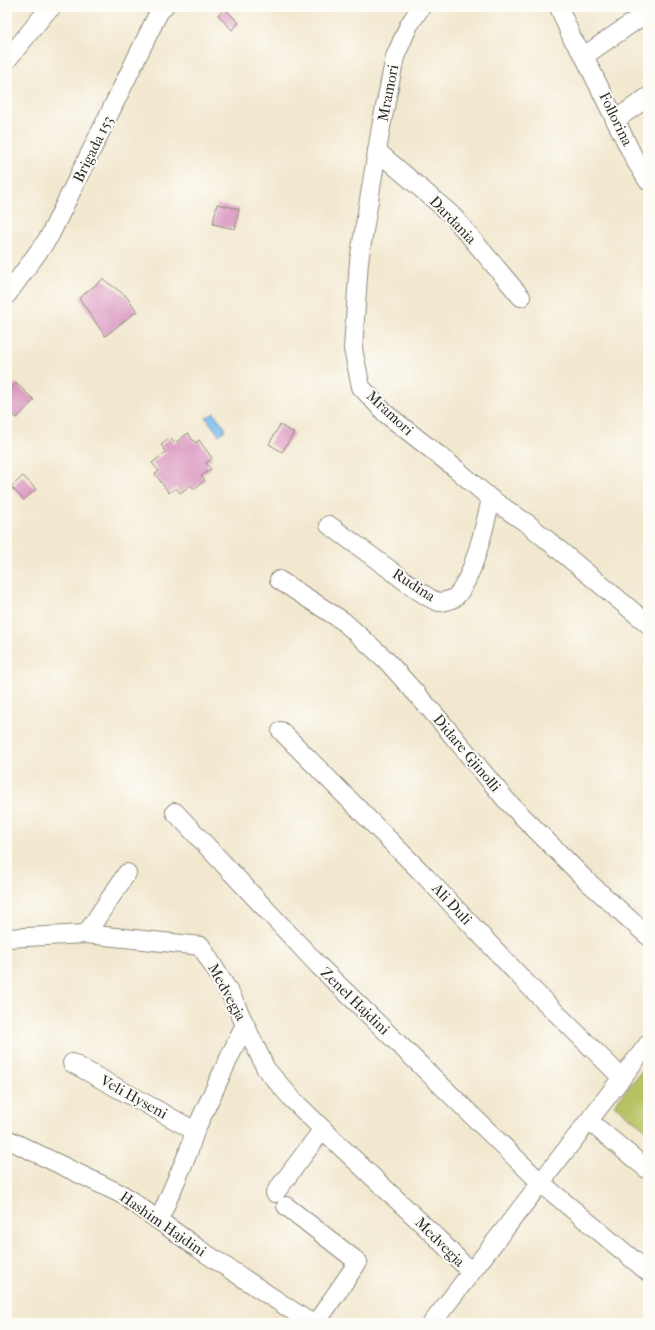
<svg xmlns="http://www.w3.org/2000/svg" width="655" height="1330" viewBox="0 0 655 1330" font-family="'IM FELL French Canon',serif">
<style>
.green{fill:#b6c264;stroke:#707648}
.water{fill:#78bbee;stroke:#52738c}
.building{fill:#db9ac1}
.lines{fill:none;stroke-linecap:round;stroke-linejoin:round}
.minor-casing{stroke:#8e8a7d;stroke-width:20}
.minor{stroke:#fff;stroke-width:18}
.labels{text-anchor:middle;stroke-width:4;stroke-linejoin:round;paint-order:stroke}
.street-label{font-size:15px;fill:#2b2b2b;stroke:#fdfcf7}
</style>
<rect width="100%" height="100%" fill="#fdfcf7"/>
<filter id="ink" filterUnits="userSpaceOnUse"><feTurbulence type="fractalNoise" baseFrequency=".025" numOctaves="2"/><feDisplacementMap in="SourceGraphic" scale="8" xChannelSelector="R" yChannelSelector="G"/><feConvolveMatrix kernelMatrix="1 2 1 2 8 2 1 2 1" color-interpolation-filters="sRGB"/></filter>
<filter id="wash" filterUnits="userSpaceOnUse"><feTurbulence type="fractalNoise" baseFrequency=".012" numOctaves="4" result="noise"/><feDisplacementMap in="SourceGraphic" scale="16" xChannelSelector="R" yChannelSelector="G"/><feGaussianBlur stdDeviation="0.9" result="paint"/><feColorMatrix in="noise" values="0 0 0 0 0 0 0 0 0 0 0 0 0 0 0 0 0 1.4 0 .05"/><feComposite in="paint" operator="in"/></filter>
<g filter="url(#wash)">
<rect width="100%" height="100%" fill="#f2e8cf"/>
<polygon class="green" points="648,1063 648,1131 614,1105"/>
<polygon class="water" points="214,413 226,429 219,435 206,418"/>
<g id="blocks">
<g class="building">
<polygon points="225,9 239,23 232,30 218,15"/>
<polygon points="217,204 239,209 235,229 213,224"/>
<polygon points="103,279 126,296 137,311 105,336 79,298"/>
<polygon points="16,383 34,400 17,418 7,408 7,393"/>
<polygon points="280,425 294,433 282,452 269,444"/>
<polygon points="188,433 195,443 199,440 212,458 206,463 211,469 201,476 205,480 194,489 191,485 180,493 176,488 169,493 155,474 159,471 152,463 166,452 161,445 170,438 175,443"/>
<polygon points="23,476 36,489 24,500 11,487"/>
</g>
</g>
</g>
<g filter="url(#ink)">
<use href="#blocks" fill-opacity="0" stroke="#8e8a7d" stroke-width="1"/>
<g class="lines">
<defs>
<g id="minor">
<polyline points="421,7 409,25 395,57 381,127 359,261 353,349 361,387 386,414 455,468 491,499 528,524 648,624"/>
<polyline points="559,7 572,38 584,56 635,160 648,181"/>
<polyline points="584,56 648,12"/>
<polyline points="7,60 46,12 52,7"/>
<polyline points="615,120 648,97"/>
<polyline points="377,151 452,215 521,297"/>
<polyline points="7,295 49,237 159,12 164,7"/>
<path d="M329 525C354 543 380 562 405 581 412 586 431 601 439 602 443 602 450 600 454 598 472 584 486 521 491 499"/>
<polyline points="279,580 343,621 385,659 438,718 506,800 587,881 648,936"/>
<polyline points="281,731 426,877 529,986 622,1078"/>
<polyline points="175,812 318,965 541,1183 648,1272"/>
<polyline points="86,934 127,873"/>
<polyline points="7,938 86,934 201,946 232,997 266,1069 293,1100 341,1147 431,1232 471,1272"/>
<polyline points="72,1063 195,1131 188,1153 159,1220"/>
<polyline points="589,1121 648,1170"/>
<polyline points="195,1131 245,1024"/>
<polyline points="7,1139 123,1195 199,1249 311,1323"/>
<polyline points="275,1193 323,1129"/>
<polyline points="286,1206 358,1262 316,1323"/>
<polyline points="432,1323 648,1044"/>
</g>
</defs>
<use href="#minor" class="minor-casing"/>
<use href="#minor" class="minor"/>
</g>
</g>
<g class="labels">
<g class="street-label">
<text transform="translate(388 93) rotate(-79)" y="5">Mramori</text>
<text transform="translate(616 119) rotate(64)" y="5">Follorina</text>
<text transform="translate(93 149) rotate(-64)" y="5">Brigada 153</text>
<text transform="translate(453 220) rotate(46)" y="5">Dardania</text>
<text transform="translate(390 413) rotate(43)" y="5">Mramori</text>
<text transform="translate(414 585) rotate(33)" y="5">Rudina</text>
<text transform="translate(467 753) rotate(50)" y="5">Didare Gjinolli</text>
<text transform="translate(452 904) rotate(47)" y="5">Ali Duli</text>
<text transform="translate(227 992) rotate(61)" y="5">Medvegja</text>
<text transform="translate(355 1001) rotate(44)" y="5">Zenel Hajdini</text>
<text transform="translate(134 1097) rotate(29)" y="5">Veli Hyseni</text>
<text transform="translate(163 1224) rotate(35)" y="5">Hashim Hajdini</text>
<text transform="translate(440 1242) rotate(45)" y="5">Medvegja</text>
</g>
</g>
<rect width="655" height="1330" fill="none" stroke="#fdfcf7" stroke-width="24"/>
</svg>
